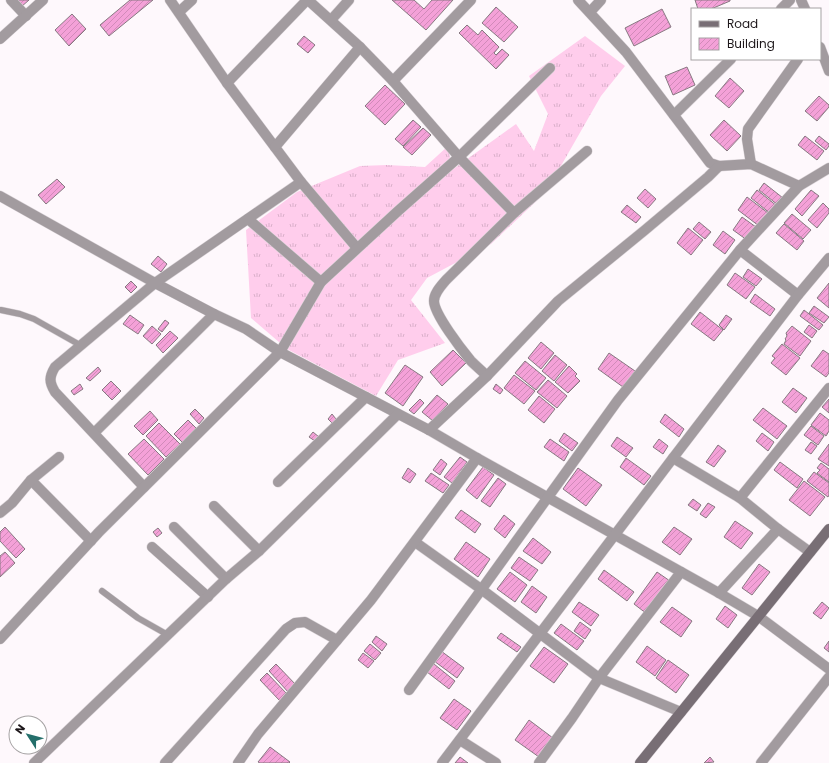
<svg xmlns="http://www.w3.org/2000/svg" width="829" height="763" viewBox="0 0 829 763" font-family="Poppins,sans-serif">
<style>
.grass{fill:url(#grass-tufts)}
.building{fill:url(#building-hatch);stroke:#877881}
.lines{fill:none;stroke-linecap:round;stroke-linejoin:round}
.lane-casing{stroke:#dad4d8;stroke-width:7}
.street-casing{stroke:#dad4d8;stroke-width:11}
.secondary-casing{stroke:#dad4d8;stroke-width:11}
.lane{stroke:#a29b9f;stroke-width:6}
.street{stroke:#a29b9f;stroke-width:10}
.secondary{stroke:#786e75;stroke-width:10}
</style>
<defs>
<pattern id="grass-tufts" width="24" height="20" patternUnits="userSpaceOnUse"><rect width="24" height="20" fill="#ffcdec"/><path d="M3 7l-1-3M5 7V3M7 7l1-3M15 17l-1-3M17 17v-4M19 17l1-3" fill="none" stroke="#daafca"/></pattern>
<pattern id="building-hatch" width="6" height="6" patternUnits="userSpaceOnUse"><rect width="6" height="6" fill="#f4a1d8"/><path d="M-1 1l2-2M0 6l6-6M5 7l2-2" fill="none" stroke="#d18ab9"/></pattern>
</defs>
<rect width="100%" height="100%" fill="#fef8fc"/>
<polygon class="grass" points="585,36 625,66 601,96 546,192 491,244 427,278 411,300 445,343 398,360 376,396 287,349 251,318 246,230 297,192 360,166 387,165 425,167 448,146 452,170 516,124 534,151 548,114 529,76"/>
<g class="building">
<polygon points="15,0 29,0 21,7"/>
<polygon points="130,0 153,0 109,36 100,25"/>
<polygon points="392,0 414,0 424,9 432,0 453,0 426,30"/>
<polygon points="695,0 730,0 730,1 711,9 698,9"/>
<polygon points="496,7 518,27 504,42 482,23"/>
<polygon points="662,9 671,27 634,46 625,28"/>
<polygon points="72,14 86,29 69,46 55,30"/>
<polygon points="467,25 478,35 482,30 499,47 494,53 496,55 502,49 509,55 496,69 459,33"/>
<polygon points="304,36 315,45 308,53 297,44"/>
<polygon points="687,67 695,85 673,95 665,76"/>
<polygon points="730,78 744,91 729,108 715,96"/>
<polygon points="385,85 405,104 385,125 365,106"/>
<polygon points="819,96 829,105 829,107 817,121 805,111"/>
<polygon points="413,120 421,127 403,146 395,139"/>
<polygon points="724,120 741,136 727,151 710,135"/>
<polygon points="423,128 431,135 412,155 403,147"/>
<polygon points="805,136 824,151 817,160 798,145"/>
<polygon points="819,136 829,144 829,146 826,150 815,141"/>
<polygon points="57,179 65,187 46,204 38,195"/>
<polygon points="764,183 783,198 778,205 759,190"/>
<polygon points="645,189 656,199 648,208 637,198"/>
<polygon points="757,190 777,206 771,214 751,198"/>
<polygon points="811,190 819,196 802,216 795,209"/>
<polygon points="747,197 768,213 759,226 738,210"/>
<polygon points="823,203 829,209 829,213 817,228 808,220"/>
<polygon points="627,205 641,217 636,223 621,212"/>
<polygon points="792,214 811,230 803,239 784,223"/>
<polygon points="742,217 756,227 747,240 733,230"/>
<polygon points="699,222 711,232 705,239 693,229"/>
<polygon points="784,224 804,241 797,250 776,233"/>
<polygon points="688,228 703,240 691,255 677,243"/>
<polygon points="723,231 735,240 725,254 713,245"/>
<polygon points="158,256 167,264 161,272 151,264"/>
<polygon points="748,269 762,279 756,286 743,277"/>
<polygon points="735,273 755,287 746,299 727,285"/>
<polygon points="131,281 137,287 131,293 125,287"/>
<polygon points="829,283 829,308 817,298"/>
<polygon points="755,294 775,309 770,316 750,302"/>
<polygon points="814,306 829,317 824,323 809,313"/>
<polygon points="804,310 823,325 819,330 800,316"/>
<polygon points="700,312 723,330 714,341 691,324"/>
<polygon points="130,315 144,325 138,334 123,324"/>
<polygon points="726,315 732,319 724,330 719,325"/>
<polygon points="165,320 169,323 162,332 158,329"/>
<polygon points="809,325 817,331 812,338 804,332"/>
<polygon points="152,326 161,334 152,344 143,336"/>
<polygon points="792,326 811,341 800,356 784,344 786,340 785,339 787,336 786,333"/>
<polygon points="170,331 178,338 163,353 156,345"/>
<polygon points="541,342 554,353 541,369 528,358"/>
<polygon points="782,344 800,358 786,375 771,363 775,358 772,356"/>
<polygon points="453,350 466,363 442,386 430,372"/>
<polygon points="823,350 829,354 829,373 826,377 811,366"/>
<polygon points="609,353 635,371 623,387 598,369"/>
<polygon points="555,355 567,365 554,381 542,371"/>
<polygon points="525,361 546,378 536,390 515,373"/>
<polygon points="405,365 423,377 403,406 385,393"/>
<polygon points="569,366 577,374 575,376 580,381 568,393 555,382"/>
<polygon points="98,367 101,371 90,381 86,378"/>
<polygon points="514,375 535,391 524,404 504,388"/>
<polygon points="548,380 567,396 557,408 537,392"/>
<polygon points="111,381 121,391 112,400 102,390"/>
<polygon points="80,384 83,389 74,395 71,391"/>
<polygon points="496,384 503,390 500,394 493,389"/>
<polygon points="793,388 807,398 796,413 782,402"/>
<polygon points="437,395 448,404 433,421 422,412"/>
<polygon points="539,396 555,409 544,423 528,410"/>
<polygon points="420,399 424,403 414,414 409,410"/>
<polygon points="829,399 829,413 822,407"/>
<polygon points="763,408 787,426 777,439 753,420"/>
<polygon points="195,409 204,418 199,424 190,414"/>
<polygon points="150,411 158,420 143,435 134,426"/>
<polygon points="820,413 829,420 829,431 826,436 811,425"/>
<polygon points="332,414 336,419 332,423 328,419"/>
<polygon points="665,414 684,429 679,437 660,422"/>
<polygon points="188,420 196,428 182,442 174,434"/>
<polygon points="159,423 180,444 166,457 146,436"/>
<polygon points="811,426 824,436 818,445 804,435"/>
<polygon points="313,432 319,437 315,441 309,437"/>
<polygon points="564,433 578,443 572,451 559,441"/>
<polygon points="762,433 774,442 768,451 756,441"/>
<polygon points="617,437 633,448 626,457 611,446"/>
<polygon points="144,439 164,459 148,475 128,454"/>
<polygon points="550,439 569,452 564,461 544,447"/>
<polygon points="659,439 668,446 663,454 653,447"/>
<polygon points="811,442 817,446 811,454 805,450"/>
<polygon points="829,444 829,466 818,459"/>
<polygon points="718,445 726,451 714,467 706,462"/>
<polygon points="460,457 467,462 452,483 444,477"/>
<polygon points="626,458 651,476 644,485 620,467"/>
<polygon points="441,459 447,464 440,475 433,470"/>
<polygon points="780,462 803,479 797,488 774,470"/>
<polygon points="821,463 829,469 829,482 817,473 820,470 817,468"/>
<polygon points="483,467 494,475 477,499 466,490"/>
<polygon points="408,468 416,474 410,483 402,478"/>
<polygon points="578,468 602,485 586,506 563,489"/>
<polygon points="814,472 829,483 829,495 828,497 807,481"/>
<polygon points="431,473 449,485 443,493 425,481"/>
<polygon points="498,478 506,484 490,507 481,501"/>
<polygon points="804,481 825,497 810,516 789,500"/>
<polygon points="693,499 701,505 697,511 688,505"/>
<polygon points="708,503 715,507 706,518 700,514"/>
<polygon points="461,510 481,524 475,533 455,518"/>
<polygon points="504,515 515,524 505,538 494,529"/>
<polygon points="735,521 753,533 741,549 724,537"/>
<polygon points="5,527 25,549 16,558 0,541 0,532"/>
<polygon points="674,527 692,539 680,555 662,542"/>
<polygon points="158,528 162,533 157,537 153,532"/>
<polygon points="533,538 551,552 542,564 523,551"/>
<polygon points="466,542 490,559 478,577 454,559"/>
<polygon points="5,552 15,563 0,577 0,556"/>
<polygon points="519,557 538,570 530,581 511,568"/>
<polygon points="759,564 770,572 752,595 742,588"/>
<polygon points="604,570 634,592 627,601 598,579"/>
<polygon points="510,572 527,585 515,602 497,589"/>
<polygon points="657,572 670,581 647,614 634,604"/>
<polygon points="532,586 547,597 536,613 521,602"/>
<polygon points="579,602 599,615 591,626 572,612"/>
<polygon points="822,602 829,608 821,619 813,613"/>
<polygon points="725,606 737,615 728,628 716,619"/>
<polygon points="672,607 692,621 681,637 660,622"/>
<polygon points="580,622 591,630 585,639 574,631"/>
<polygon points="561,624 584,641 577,650 554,633"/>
<polygon points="501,633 521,647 517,652 497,638"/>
<polygon points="376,636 387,644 382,651 372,642"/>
<polygon points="829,641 829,652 824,648"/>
<polygon points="370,644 381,653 375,660 364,651"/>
<polygon points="647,646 666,660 655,676 636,662"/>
<polygon points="544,647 568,664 554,683 530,666"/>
<polygon points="441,651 464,668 457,678 434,661"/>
<polygon points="363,653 374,661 368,668 358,660"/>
<polygon points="668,660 689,675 676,693 656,678"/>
<polygon points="276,664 297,686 289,693 269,671"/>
<polygon points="434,664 455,681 449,689 427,672"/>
<polygon points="267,673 287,694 280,701 260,680"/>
<polygon points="454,699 471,711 457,730 440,718"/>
<polygon points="529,720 553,738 539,757 515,740"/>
<polygon points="270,747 290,762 289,763 260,763 258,762"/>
<polygon points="460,757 468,763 455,763"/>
<polygon points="710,757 714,762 704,763"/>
</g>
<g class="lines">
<defs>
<g id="lane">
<polyline points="1,310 20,314 34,319 80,345"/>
<polyline points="102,591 138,618 168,635"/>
</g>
<g id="street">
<polyline points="11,0 26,16"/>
<polyline points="170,0 227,83 301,182 357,248"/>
<polyline points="308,0 360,47"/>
<polyline points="578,0 626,52 710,163 719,166 751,164 799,186"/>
<polyline points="801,0 805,9"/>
<polyline points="781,9 790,0"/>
<polyline points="179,12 192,0"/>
<polyline points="590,12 601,0"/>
<polyline points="331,20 349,0"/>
<polyline points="0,39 43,0"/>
<polyline points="820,47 829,71"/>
<polyline points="393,81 471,0"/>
<polyline points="227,83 307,0"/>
<polyline points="674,115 731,59"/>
<polyline points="275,147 360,47 393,81 459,157 514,213"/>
<polyline points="751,164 747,139 748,129 798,59"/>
<polyline points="0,196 155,283 214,314 246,329 280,352 429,430 477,458 719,593 758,616 829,669"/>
<polyline points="248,219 321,282"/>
<polyline points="740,250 798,295"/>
<path d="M487 376C482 371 476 366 471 361 462 350 434 314 434 301 434 293 441 286 446 280L514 213 587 151"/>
<polyline points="429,430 487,376 558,301 645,230 708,177 719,166"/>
<polyline points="94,433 214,314"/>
<polyline points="673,458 740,498"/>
<polyline points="31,480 91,541"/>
<polyline points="278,482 366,397"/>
<path d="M144 487 55 392C49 382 49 377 55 367L155 283 301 182"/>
<polyline points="214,506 259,551"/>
<polyline points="0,513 12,503 31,480 59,457"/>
<polyline points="174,527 226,579"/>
<polyline points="415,542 481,589 599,678 681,712"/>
<polyline points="152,547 208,597"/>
<polyline points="810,552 778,529 740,498 829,388"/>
<polyline points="719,593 778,529"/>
<polyline points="0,639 99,532 280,352 321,282 398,211 459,157 550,68"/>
<polyline points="409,690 618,400 740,250 799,186 829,168"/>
<polyline points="460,740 496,763"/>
<polyline points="34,763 226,579 259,551 398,414"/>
<polyline points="165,763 286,629 295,623 305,622 337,640"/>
<polyline points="238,763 258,734 371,600 477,458"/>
<polyline points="442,763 673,458 798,295 829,258"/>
<polyline points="539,763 572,718 599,678 681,572"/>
<polyline points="761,763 829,677"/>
</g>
<polyline id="secondary" points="640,763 829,529"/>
</defs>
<use href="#lane" class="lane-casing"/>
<use href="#street" class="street-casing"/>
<use href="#secondary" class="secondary-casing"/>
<use href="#lane" class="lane"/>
<use href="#street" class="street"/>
<use href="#secondary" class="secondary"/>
</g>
<rect x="691" y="8" width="130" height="52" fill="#ffffff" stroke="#a5a2a3"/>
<rect x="699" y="21" width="20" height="6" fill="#786e75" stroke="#a5a2a3"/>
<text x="727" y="28" font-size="12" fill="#1d171a">Road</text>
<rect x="699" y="38" width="20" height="12" fill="url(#building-hatch)" stroke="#a5a2a3"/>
<text x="727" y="48" font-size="12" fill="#1d171a">Building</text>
<g transform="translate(28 735) rotate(306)"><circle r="19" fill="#ffffff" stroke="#a5a2a3"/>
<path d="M0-3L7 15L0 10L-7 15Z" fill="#246f6b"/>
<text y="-6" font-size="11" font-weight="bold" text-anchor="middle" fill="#1d171a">N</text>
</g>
</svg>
